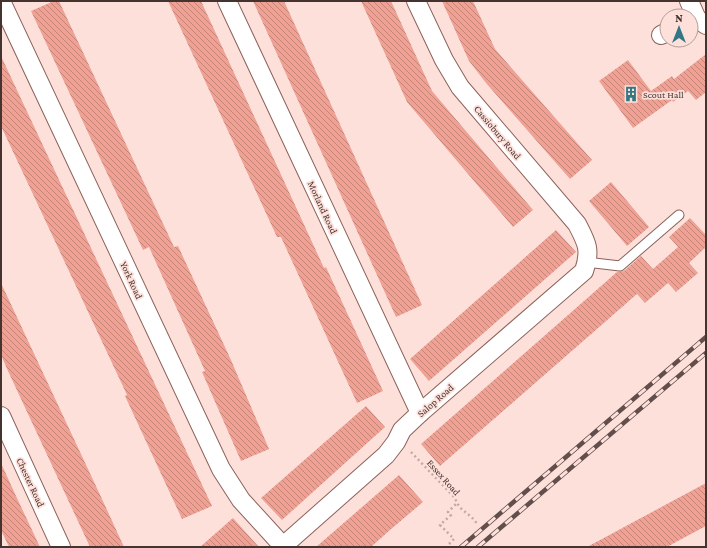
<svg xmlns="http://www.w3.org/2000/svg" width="707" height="548" viewBox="0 0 707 548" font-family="'Crimson Pro',serif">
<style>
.building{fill:url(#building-back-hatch)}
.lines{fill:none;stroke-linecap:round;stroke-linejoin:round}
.service-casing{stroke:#8b625a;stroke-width:11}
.minor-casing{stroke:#8b625a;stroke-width:20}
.path{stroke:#c3a9a4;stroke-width:2.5;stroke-dasharray:2 3;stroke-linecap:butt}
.service{stroke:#fff;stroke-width:9}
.minor{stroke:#fff;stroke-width:18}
.rail-casing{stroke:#624e4a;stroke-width:4.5}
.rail{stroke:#fee0db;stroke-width:3;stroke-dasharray:9;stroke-linecap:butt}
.labels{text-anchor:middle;stroke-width:3.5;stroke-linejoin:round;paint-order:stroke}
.poi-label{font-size:10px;fill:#45332f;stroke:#fee0db;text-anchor:start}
.street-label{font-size:10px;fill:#45332f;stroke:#fee0db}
</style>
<defs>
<pattern id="building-back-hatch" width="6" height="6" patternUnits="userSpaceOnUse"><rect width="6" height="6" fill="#f1a193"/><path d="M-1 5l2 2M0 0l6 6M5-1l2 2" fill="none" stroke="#c58478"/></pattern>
</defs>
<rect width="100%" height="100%" fill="#fee0db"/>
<g class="building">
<polygon points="54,1 59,1 174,247 178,246 231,360 269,449 241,461 202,372 205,371 149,247 143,250 31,11"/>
<polygon points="168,1 201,1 324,268 326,267 383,391 357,403 281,237 277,237"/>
<polygon points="253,1 284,1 422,305 396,317"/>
<polygon points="361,1 391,1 432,91 533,210 513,227 407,102"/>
<polygon points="442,1 473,1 495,49 592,160 570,179 486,83 469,61"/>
<polygon points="706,54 706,92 696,100 688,91 673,102 672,100 633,128 599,81 628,60 651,91 672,76 674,79"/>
<polygon points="1,56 212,506 182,519 125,396 127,395 1,126"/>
<polygon points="611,182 649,227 627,246 589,201"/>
<polygon points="690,218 706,235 706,247 689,263 698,273 676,292 668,283 645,303 637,294 440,466 421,444 617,272 624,271 641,256 653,269 678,247 669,237"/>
<polygon points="556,230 576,252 429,381 410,359"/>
<polygon points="1,283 102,499 124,547 90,547 8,371 1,355"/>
<polygon points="366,406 385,427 282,520 261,498"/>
<polygon points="1,463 16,496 40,547 9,547 1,530"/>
<polygon points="399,475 423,502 390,530 371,547 316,547"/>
<polygon points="706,483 706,526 676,542 667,547 587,547"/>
<polygon points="233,518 259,547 200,547"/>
</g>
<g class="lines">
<defs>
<polyline id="service" points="586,262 620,266 679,215"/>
<g id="minor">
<polyline points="1,1 221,469 241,500 283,546"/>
<polyline points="227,1 420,413"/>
<polyline points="689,1 697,19 706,25"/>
<polyline points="661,35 667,32"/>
<polyline points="1,416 61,547"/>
<path d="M282 547 386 455 396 442 402 430 420 413 584 271C591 250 587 243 577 224L460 87 444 60 416 1"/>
</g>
</defs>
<use href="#service" class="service-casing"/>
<use href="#minor" class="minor-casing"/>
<g class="path">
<path d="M411 452 455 498C460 513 470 512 477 524"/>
<polyline points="449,544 454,539 440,525 451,515 448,512 457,503"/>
</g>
<use href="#service" class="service"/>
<use href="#minor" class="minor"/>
<defs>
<g id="rail">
<polyline points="461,547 706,337"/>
<polyline points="478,547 706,353"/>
</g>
</defs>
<use href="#rail" class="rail-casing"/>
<use href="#rail" class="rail"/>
</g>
<defs>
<symbol id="building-bare" viewBox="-9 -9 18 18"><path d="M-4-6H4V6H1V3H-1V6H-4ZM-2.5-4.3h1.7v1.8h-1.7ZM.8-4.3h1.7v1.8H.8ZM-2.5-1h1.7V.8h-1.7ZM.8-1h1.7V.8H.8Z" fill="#317884" stroke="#fee0db" stroke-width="2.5" paint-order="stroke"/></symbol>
</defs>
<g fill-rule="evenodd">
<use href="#building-bare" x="620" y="83" width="22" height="22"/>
</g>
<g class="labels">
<g class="poi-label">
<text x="643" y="98">Scout Hall</text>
</g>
<g class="street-label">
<text transform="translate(498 132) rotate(50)" y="4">Cassiobury Road</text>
<text transform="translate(323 207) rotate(65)" y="4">Morland Road</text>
<text transform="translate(132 280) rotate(65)" y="4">York Road</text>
<text transform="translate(435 400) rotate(-41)" y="4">Salop Road</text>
<text transform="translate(444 477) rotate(48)" y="4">Essex Road</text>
<text transform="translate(31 482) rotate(65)" y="4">Chester Road</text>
</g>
</g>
<rect width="707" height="548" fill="none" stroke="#45332f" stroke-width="4"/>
<g transform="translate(679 28)"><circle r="19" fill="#fee0db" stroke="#b49b96"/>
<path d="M0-3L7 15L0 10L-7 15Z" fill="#317884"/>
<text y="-6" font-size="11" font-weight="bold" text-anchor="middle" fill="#45332f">N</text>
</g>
</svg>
